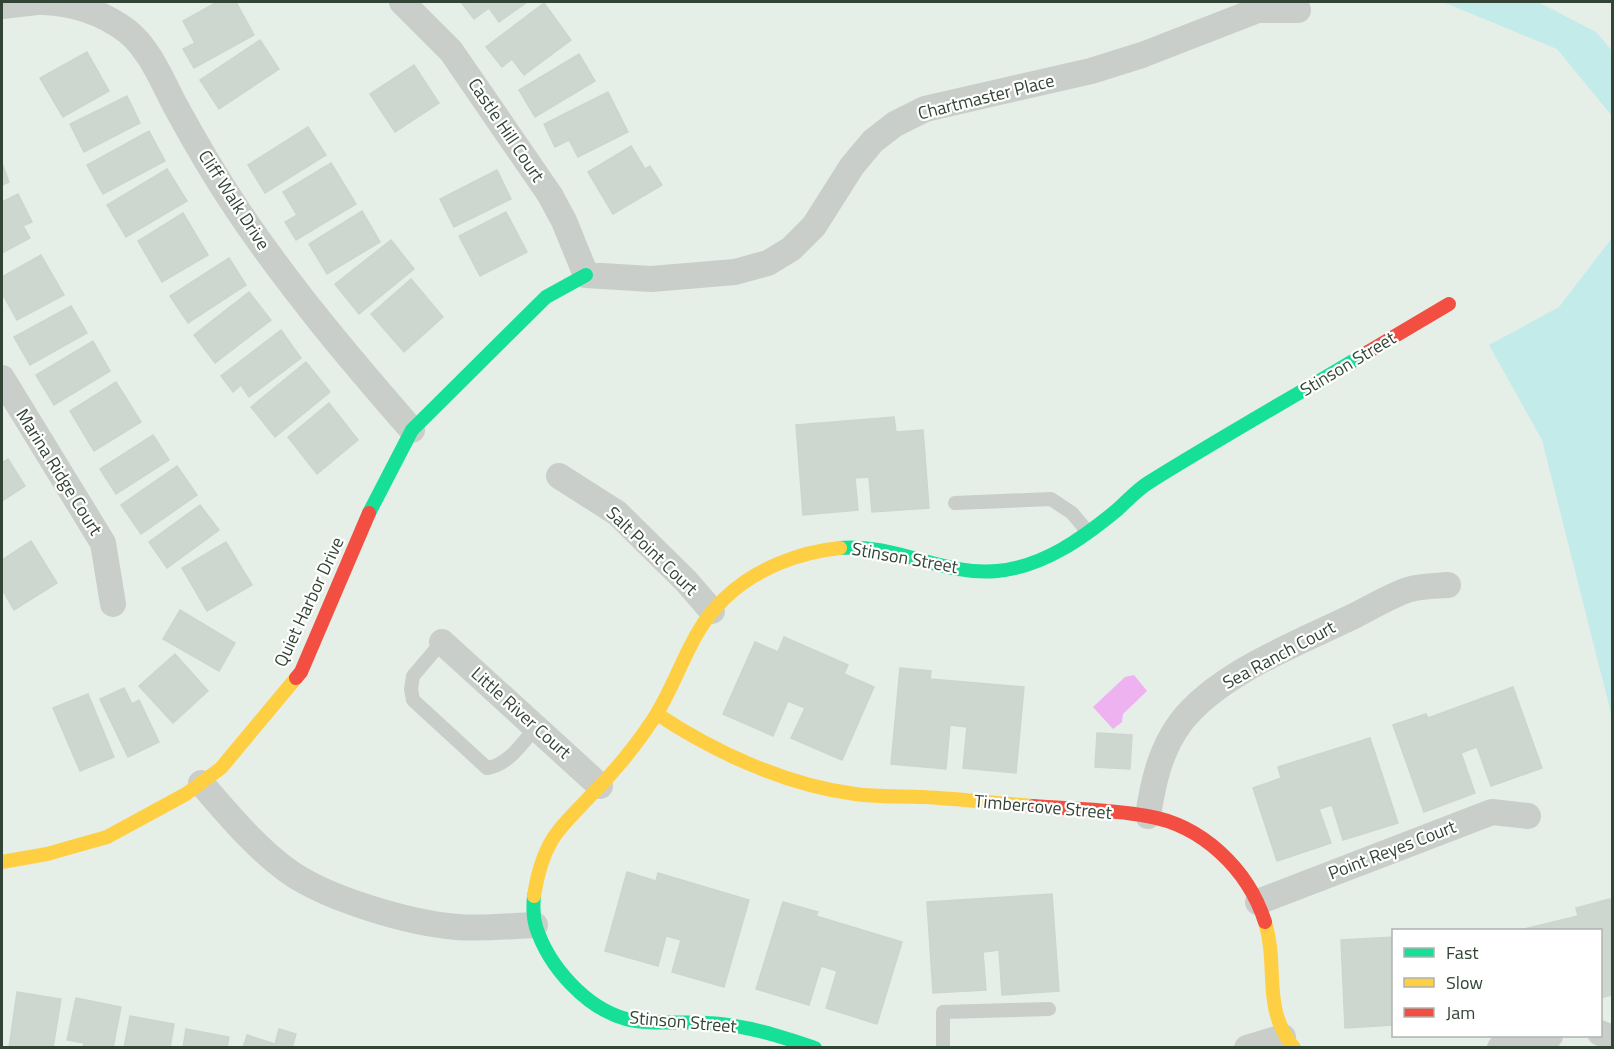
<svg xmlns="http://www.w3.org/2000/svg" width="1614" height="1049" viewBox="0 0 1614 1049" font-family="'Titillium Web',sans-serif">
<style>
.green{fill:#c3ebe9}
.water{fill:#efb2f1}
.building{fill:#cdd6cf;stroke:#ccd6ce;stroke-width:1.5}
.lines{fill:none;stroke-linecap:round;stroke-linejoin:round}
.lane{stroke:#c9ceca;stroke-width:14}
.street{stroke:#c9ceca;stroke-width:26}
.fast{stroke:#16e098;stroke-width:14}
.slow{stroke:#ffcf43;stroke-width:14}
.jam{stroke:#f24e42;stroke-width:14}
.labels{text-anchor:middle;stroke-width:4.5;stroke-linejoin:round;paint-order:stroke}
.street-label{font-size:18px;fill:#324435;stroke:#fff}
</style>
<rect width="100%" height="100%" fill="#e6eee8"/>
<g class="green">
<polygon points="1443,2 1538,2 1596,32 1612,51 1612,116 1557,49"/>
<polygon points="1612,238 1612,717 1542,440 1489,345 1559,307"/>
</g>
<polygon class="water" points="1134,675 1147,691 1123,714 1122,722 1113,729 1093,707 1125,677"/>
<g class="building">
<polygon points="217,2 236,2 254,35 194,68 183,49 195,43 183,21"/>
<polygon points="461,2 527,2 499,22 489,8 474,19"/>
<polygon points="544,3 571,40 524,75 512,59 502,67 486,47"/>
<polygon points="260,40 279,69 219,109 200,80"/>
<polygon points="87,52 109,91 63,117 40,78"/>
<polygon points="579,54 595,81 535,117 519,90"/>
<polygon points="414,65 439,103 395,132 370,94"/>
<polygon points="608,92 628,132 578,157 569,140 555,147 544,124"/>
<polygon points="127,96 140,123 84,152 70,124"/>
<polygon points="308,127 326,155 265,193 248,165"/>
<polygon points="149,131 165,161 103,194 87,165"/>
<polygon points="631,146 645,169 650,166 662,185 613,214 588,172"/>
<polygon points="2,163 9,182 2,185"/>
<polygon points="331,163 356,204 296,240 285,222 297,215 283,192"/>
<polygon points="167,169 187,201 126,237 107,205"/>
<polygon points="497,170 511,199 454,227 440,199"/>
<polygon points="18,194 32,222 23,226 30,238 2,253 2,202"/>
<polygon points="362,211 380,242 327,274 309,244"/>
<polygon points="506,212 527,252 480,276 459,236"/>
<polygon points="183,213 208,255 162,282 138,241"/>
<polygon points="391,240 414,269 359,314 335,284"/>
<polygon points="41,255 64,295 17,320 2,293 2,277"/>
<polygon points="229,258 246,285 188,323 170,296"/>
<polygon points="411,279 443,317 404,352 371,314"/>
<polygon points="249,292 271,320 215,363 194,335"/>
<polygon points="71,306 87,333 30,365 14,337"/>
<polygon points="281,330 301,358 249,397 241,385 233,392 221,376"/>
<polygon points="93,341 110,371 54,405 36,375"/>
<polygon points="306,362 330,392 275,437 251,407"/>
<polygon points="116,382 141,422 94,451 70,411"/>
<polygon points="329,403 358,440 317,474 288,437"/>
<polygon points="894,417 896,432 923,430 929,508 872,512 869,477 855,478 858,510 803,515 796,425"/>
<polygon points="153,435 169,460 116,494 100,469"/>
<polygon points="8,459 25,486 2,501 2,463"/>
<polygon points="177,466 197,495 141,534 121,505"/>
<polygon points="200,505 219,530 167,568 149,542"/>
<polygon points="31,541 57,583 14,610 2,589 2,560"/>
<polygon points="226,542 252,585 207,611 182,568"/>
<polygon points="180,610 235,643 219,671 163,639"/>
<polygon points="784,637 848,665 844,674 874,687 842,760 791,738 805,708 788,701 773,736 723,714 755,642 778,652"/>
<polygon points="175,654 208,691 173,723 139,686"/>
<polygon points="900,668 931,671 930,679 1024,687 1016,773 963,768 967,727 950,725 946,769 891,764"/>
<polygon points="1513,687 1542,768 1491,786 1477,747 1461,753 1475,793 1424,812 1393,725 1426,714 1428,718"/>
<polygon points="124,688 132,704 139,700 159,742 128,757 100,699"/>
<polygon points="88,694 114,757 80,771 53,708"/>
<polygon points="1097,733 1132,735 1130,769 1095,767"/>
<polygon points="1370,738 1398,823 1343,840 1332,805 1319,809 1331,843 1277,861 1253,788 1281,778 1278,767"/>
<polygon points="627,872 656,881 658,873 749,900 724,987 672,972 681,940 666,936 658,966 605,951"/>
<polygon points="1052,894 1059,991 1002,995 999,950 983,952 986,990 933,993 927,902"/>
<polygon points="1610,899 1612,908 1612,995 1600,998 1600,930 1520,930 1578,916 1576,908"/>
<polygon points="783,902 818,912 816,916 902,942 877,1024 826,1008 837,971 821,966 809,1005 756,989"/>
<polygon points="1394,937 1394,1025 1345,1028 1341,940"/>
<polygon points="17,992 61,999 53,1048 9,1048"/>
<polygon points="76,998 121,1007 113,1048 83,1048 84,1043 67,1040"/>
<polygon points="130,1016 174,1024 170,1048 124,1048"/>
<polygon points="186,1029 229,1037 227,1048 183,1048"/>
<polygon points="279,1029 296,1034 292,1048 243,1048 247,1035 275,1044"/>
</g>
<g class="lines">
<g class="lane">
<polyline points="955,503 1051,499 1072,513 1088,532"/>
<path d="M442 642 413 676 411 689 413 700 487 768C509 765 523 742 537 726"/>
<polyline points="943,1048 943,1012 1049,1009"/>
</g>
<g class="street">
<path d="M43 2C73 3 103 13 127 31 150 49 163 83 176 107 195 142 215 176 237 209 290 288 350 359 412 430"/>
<polyline points="402,2 451,51 550,195 564,221 586,275 651,279 735,272 768,263 791,249 814,226 852,166 873,141 895,124 925,109 1091,71 1142,55 1258,10 1298,10"/>
<polyline points="2,6 37,2"/>
<polyline points="2,378 103,543 113,604"/>
<polyline points="559,476 617,513 686,581 712,611"/>
<polyline points="442,642 600,786"/>
<path d="M201 783C228 814 254 846 288 871 327 899 409 923 457 927 482 929 509 926 535 925"/>
<path d="M1148 816C1153 783 1160 750 1181 722 1219 673 1298 643 1354 616 1370 608 1395 593 1411 589 1423 586 1436 586 1448 585"/>
<polyline points="1258,902 1492,812 1528,816"/>
<polyline points="1600,1033 1612,1038"/>
<polyline points="1247,1048 1283,1037"/>
<polyline points="1500,1048 1550,1036"/>
</g>
<g class="fast">
<polyline points="369,513 412,430 546,297 586,275"/>
<path d="M840 548C894 543 943 576 997 571 1043 567 1083 538 1117 510 1127 501 1137 490 1148 483 1220 438 1295 396 1368 352"/>
<path d="M534 896C533 906 533 917 536 927 549 967 586 1008 626 1019 647 1025 685 1021 708 1023 746 1025 780 1036 815 1048"/>
</g>
<g class="slow">
<path d="M657 714C714 752 786 785 855 794 877 797 901 796 923 797 960 799 996 803 1033 806"/>
<polyline points="2,862 47,854 107,837 186,794 221,768 296,678"/>
<path d="M534 896C537 876 542 857 552 840 563 822 580 808 594 792 616 770 637 744 654 718 680 678 689 631 725 598 755 569 799 552 840 548"/>
<path d="M1265 922C1279 967 1261 1007 1294 1048"/>
</g>
<g class="jam">
<polyline points="1368,352 1449,304"/>
<polyline points="296,678 301,672 369,513"/>
<path d="M1033 806C1070 809 1110 809 1147 816 1202 825 1248 869 1265 922"/>
</g>
</g>
<g class="labels">
<g class="street-label">
<text transform="translate(986 97) rotate(-14)" y="6">Chartmaster Place</text>
<text transform="translate(506 130) rotate(56)" y="6">Castle Hill Court</text>
<text transform="translate(234 200) rotate(57)" y="6">Cliff Walk Drive</text>
<text transform="translate(1348 364) rotate(-31)" y="6">Stinson Street</text>
<text transform="translate(59 472) rotate(58)" y="6">Marina Ridge Court</text>
<text transform="translate(652 551) rotate(44)" y="6">Salt Point Court</text>
<text transform="translate(905 558) rotate(10)" y="6">Stinson Street</text>
<text transform="translate(309 602) rotate(-65)" y="6">Quiet Harbor Drive</text>
<text transform="translate(1279 655) rotate(-28)" y="6">Sea Ranch Court</text>
<text transform="translate(521 713) rotate(42)" y="6">Little River Court</text>
<text transform="translate(1043 807) rotate(5)" y="6">Timbercove Street</text>
<text transform="translate(1392 850) rotate(-21)" y="6">Point Reyes Court</text>
<text transform="translate(683 1022) rotate(5)" y="6">Stinson Street</text>
</g>
</g>
<rect width="1614" height="1049" fill="none" stroke="#324435" stroke-width="6"/>
<rect x="1392" y="929" width="210" height="108" fill="#ffffff" stroke="#adb4ae" stroke-width="1.5"/>
<rect x="1404" y="948" width="30" height="9" fill="#16e098" stroke="#adb4ae" stroke-width="1.5"/>
<text x="1446" y="959" font-size="18" fill="#324435">Fast</text>
<rect x="1404" y="978" width="30" height="9" fill="#ffcf43" stroke="#adb4ae" stroke-width="1.5"/>
<text x="1446" y="989" font-size="18" fill="#324435">Slow</text>
<rect x="1404" y="1008" width="30" height="9" fill="#f24e42" stroke="#adb4ae" stroke-width="1.5"/>
<text x="1446" y="1019" font-size="18" fill="#324435">Jam</text>
</svg>
